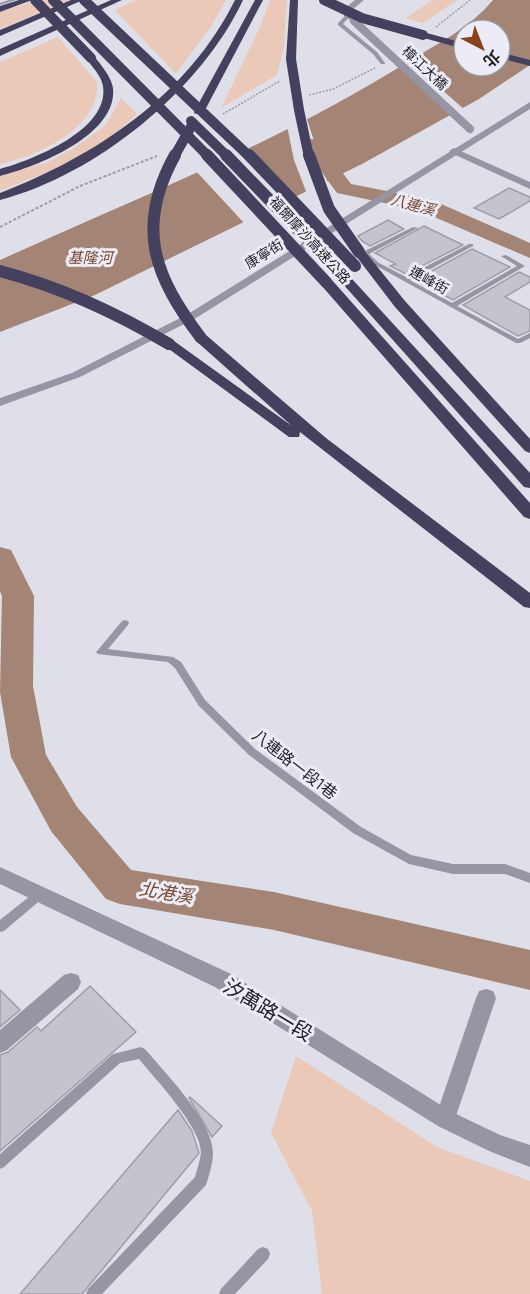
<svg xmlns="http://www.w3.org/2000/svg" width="530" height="1294" viewBox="0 0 530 1294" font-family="Manrope,'Noto Sans TC',sans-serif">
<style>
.green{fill:#ebc9b9}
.water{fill:#a48474;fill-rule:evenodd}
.pier{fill:#dfdfe9}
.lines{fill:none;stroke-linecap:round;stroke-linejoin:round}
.river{fill:#a48474;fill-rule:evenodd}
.building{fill:#c4c4ce;stroke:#9e9ea8;stroke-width:1.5}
.path-far1{stroke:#9c9ca3;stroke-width:1.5;stroke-dasharray:2 1.5;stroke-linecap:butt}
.path{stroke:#9c9ca3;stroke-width:2;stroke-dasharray:3 2;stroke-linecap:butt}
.service{fill:#9595a3;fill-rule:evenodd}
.pedestrian{fill:#9595a3;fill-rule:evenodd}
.minor{fill:#9595a3;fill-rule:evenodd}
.tertiary{fill:#9595a3;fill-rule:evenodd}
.motorway{fill:#43415d;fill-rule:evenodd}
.tertiary-bridge{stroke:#9595a3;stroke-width:8}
.motorway-bridge-far1{stroke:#43415d;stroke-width:10}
.motorway-bridge{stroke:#43415d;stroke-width:12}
.labels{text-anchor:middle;stroke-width:6;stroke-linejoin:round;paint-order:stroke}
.far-street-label{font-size:14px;fill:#1e1e21;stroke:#ececf7}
.far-water-label{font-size:15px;font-style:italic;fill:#76452d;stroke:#ececf7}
.street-label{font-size:16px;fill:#1e1e21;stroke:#ececf7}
.water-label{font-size:18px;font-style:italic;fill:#76452d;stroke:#ececf7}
.near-street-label{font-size:20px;fill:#1e1e21;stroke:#ececf7}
</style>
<rect width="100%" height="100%" fill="#dfdfe9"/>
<g class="green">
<polygon points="36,0 70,0 0,29 0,12"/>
<polygon points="136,0 226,0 210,28 176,74 115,10"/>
<polygon points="270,0 287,0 284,47 277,75 221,108 259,29"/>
<polygon points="432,0 457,0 423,23 406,18"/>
<path d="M58 37 97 82C101 128 37 156 0 164V62Z"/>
<path d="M121 98 137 114C99 152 49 172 0 191V176L48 162 74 148 105 126Z"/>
<polygon points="296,1056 437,1147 530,1181 530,1294 322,1294 312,1211 271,1133"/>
</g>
<path class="water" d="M493 0H530V65L479 99 362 164 95 295 0 332V260C137 198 278 143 406 63 437 44 470 28 493 0ZM464 30H500V66H464Z"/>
<g class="pier">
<polygon points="407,59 465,110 453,117 397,65"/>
<polygon points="306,116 328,184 307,194 294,160 287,126"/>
<polygon points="238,149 290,202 245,224 194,169"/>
</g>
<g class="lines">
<g class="river">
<polygon points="312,139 319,141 351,184 432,200 530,243 530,258 418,210 337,193 302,145 305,141"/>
<polygon points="0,547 11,550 34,596 33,686 46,755 77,807 131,870 274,892 530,950 530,990 274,930 120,904 106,899 51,831 11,757 0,692 2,596 0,591"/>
</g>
</g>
<g class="building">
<polygon points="509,188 530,197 530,201 499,219 474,208"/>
<polygon points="388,220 404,229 370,246 362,241 358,236"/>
<polygon points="424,226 463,245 406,274 390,266 396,264 375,253"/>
<polygon points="472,249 510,267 453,300 415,280"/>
<polygon points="519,272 530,277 530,282 505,297 530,310 530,331 518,336 463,305"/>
<polygon points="90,986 136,1032 0,1151 0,1055 8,1052 37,1027 41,1031"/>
<polygon points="0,990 20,1010 0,1027"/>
<polygon points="190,1097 222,1126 212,1137 189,1098"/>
<polygon points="178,1110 192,1131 199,1153 82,1294 20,1294"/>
</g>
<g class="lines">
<g class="path-far1">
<polyline points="436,27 470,0"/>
<polyline points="309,95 333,89 375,68"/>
<polyline points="223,114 280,81"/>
</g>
<polyline class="path" points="0,227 80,186 157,156"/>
<g class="service">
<polygon points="9,0 16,0 0,5 0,3"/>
<polygon points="346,15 350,16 343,24 377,52 385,63 385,64 381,64 373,54 338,25 338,23"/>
<polygon points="413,227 418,228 369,254 379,263 406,277 469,244 473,244 473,246 410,280 452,303 517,266 501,256 506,255 525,266 457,306 518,339 530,333 530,338 520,343 516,343 375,265 359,251 362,249 365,251"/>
<polygon points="125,620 128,621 129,623 128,625 108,649 173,657 181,662 205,700 255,749 361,827 411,855 453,864 505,864 530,873 530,883 505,874 453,874 409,864 353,833 249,755 199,706 175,668 168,662 98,654 96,652 98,650 122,621"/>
<polygon points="39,890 43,892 44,895 43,898 4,931 0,932 0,920 35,892"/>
<path d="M141 1047 145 1049C165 1073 213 1121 213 1153 213 1162 209 1176 206 1185L102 1294H86L88 1289 195 1177C197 1169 200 1161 201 1153 201 1127 156 1080 139 1059L120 1063 4 1167 0 1169V1154L113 1054Z"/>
<polygon points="263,1247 268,1249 270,1254 268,1259 235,1294 219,1294 221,1289 258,1249"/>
</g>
<polygon class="pedestrian" points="71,973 78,975 81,982 78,989 7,1050 0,1053 0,1030 64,975"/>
<g class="minor">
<polygon points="454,148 530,182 530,189 451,153 449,151"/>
<polygon points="486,989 493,991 496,998 455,1119 452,1126 445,1129 438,1126 435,1119 476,998 479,991"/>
</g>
<g class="tertiary">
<polygon points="355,0 364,0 352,10 352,15 358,21 354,23 344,16 344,9"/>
<polygon points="530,102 530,109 196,318 80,377 0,406 0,398 72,373 188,314"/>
<polygon points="0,867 229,973 452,1112 500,1135 530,1145 530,1167 489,1151 438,1126 215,987 0,884"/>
</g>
<g class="motorway">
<polygon points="19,0 32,0 0,12 0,6"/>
<polygon points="71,0 83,0 0,36 0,30"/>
<polygon points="111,0 122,0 0,56 0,49"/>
<path d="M235 0H243C201 90 96 175 0 200V193C96 156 188 95 235 0Z"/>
<polygon points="255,0 263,0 204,112 195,114 194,112"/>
<polygon points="290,0 298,0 296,59 291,62 286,59"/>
<polygon points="423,32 464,43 464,49 420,37 420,33"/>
<polygon points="500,52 530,60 530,66 500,58"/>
<path d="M88 56H94C101 65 111 76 113 88 118 135 36 167 0 176V169C32 160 110 130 103 86 101 75 92 67 86 58Z"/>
<polygon points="359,248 363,249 405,301 530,439 530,453 525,451 395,307 353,252"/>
<polygon points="338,267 342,268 530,473 530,488 524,487 334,274 332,271"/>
<polygon points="326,278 331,279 530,503 530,519 524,517 321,285 320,282 321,279"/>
<polygon points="201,334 206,335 326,438 530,593 530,608 524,607 300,432 299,437 289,437 162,344 164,341 174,341 292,426 196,341 194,338"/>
</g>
<polyline class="tertiary-bridge" points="354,21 470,129"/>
<g class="motorway-bridge-far1">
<polyline points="35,0 91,58"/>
<polyline points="53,0 209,157"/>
<polyline points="84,0 250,157"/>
<polyline points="324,0 362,18 423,35"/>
<polyline points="291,59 299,110 309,157"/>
<polyline points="191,121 228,157"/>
<polyline points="174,157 192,125"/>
</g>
<g class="motorway-bridge">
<path d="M175 155C135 227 154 276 201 338"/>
<polyline points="207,155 326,282"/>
<polyline points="226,155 338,271"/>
<polyline points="249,155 355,266"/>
<polyline points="309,155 329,209 359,252"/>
<path d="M0 271C61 287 115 312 169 344"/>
</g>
</g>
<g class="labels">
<g class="far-street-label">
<text transform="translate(425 68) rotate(43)" y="5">樟江大橋</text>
<text transform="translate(310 240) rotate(48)" y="5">福爾摩沙高速公路</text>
<text transform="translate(264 254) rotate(-32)" y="5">康寧街</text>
<text transform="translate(429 280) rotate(29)" y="5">連峰街</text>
</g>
<g class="far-water-label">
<text transform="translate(413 205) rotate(15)" y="5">八連溪</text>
<text x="90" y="263">基隆河</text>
</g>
<g class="street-label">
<text transform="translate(295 764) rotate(38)" y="6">八連路一段1巷</text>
</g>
<g class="water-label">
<text transform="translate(166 893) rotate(9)" y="6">北港溪</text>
</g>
<g class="near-street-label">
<text transform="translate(268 1010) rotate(31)" y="7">汐萬路一段</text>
</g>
</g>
<g transform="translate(482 48) rotate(138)"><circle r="28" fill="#ececf7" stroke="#9a9aa1" stroke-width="1.5"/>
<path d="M0-4.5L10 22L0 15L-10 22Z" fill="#89431c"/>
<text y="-9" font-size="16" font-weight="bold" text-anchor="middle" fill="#1e1e21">北</text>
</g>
</svg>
